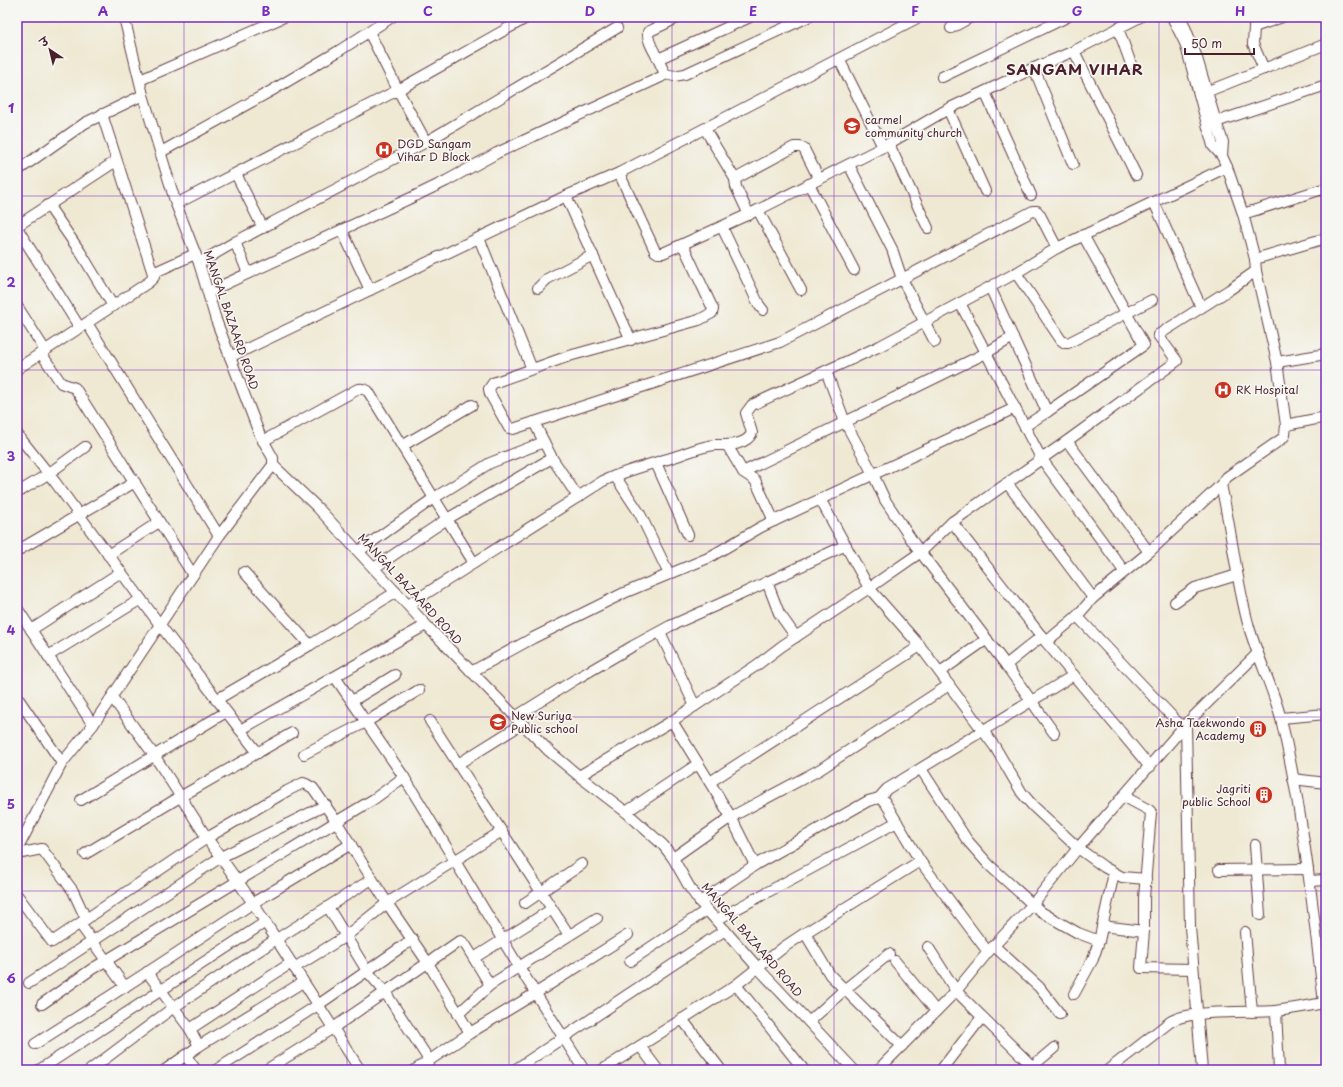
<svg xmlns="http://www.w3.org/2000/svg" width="1343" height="1087" viewBox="0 0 1343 1087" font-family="'Playpen Sans','Playpen Sans Deva',sans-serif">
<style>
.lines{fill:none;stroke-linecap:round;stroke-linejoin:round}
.minor-casing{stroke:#633d44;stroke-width:12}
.minor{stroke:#fff;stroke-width:10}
.grid{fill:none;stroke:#7b2cbf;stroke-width:1;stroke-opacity:0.55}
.labels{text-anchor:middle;stroke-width:3.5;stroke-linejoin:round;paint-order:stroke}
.poi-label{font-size:11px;fill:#4a1f2b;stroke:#f6f6f2;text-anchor:start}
.street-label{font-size:11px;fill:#4a1f2b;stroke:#f6f6f2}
.district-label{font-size:15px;font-weight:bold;letter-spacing:1px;fill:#4a1f2b;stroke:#f6f6f2}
.neatline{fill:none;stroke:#7b2cbf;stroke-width:1.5}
.grid-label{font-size:13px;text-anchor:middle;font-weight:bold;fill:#7b2cbf}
</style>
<rect width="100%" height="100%" fill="#f6f6f2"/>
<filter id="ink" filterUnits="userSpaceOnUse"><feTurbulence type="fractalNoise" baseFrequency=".025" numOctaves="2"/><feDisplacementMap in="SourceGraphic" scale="8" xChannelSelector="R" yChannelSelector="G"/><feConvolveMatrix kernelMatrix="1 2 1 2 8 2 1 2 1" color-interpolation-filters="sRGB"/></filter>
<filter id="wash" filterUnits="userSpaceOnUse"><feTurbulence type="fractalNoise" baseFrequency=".012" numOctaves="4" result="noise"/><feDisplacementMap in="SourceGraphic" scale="16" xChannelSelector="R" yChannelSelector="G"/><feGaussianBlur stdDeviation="0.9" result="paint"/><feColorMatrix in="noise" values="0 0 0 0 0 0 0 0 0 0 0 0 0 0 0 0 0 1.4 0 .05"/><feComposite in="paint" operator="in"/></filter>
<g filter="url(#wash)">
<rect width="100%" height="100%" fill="#efe9d3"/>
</g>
<g filter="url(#ink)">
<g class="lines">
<defs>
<g id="minor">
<polyline points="124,17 143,95 176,204 199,263 216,320 259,433 273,458 273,465 318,508 426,625 549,751 579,776 626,812 663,845 673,858 690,888 700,902 758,968 854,1070"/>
<path d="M1172 17 1185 43 1213 146 1222 156 1227 167 1243 214 1255 259 1256 271 1277 362 1286 425 1285 435 1283 438 1227 477 1221 485C1232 532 1236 581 1249 627 1258 658 1273 688 1281 719 1303 812 1313 908 1324 1003L1326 1010"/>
<polyline points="1181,17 1196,55 1216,122 1223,142 1222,156"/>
<polyline points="951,28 971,17"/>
<polyline points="1118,28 1131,64"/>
<polyline points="369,32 398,90 426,142"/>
<polyline points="1074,51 1136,175"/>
<path d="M658 59C654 51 647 41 648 32L679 17"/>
<polyline points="839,59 883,147"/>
<polyline points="1034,68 1073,164"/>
<polyline points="1264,69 1253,44 1254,27 1282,17"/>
<polyline points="665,74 674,76 685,74 808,17"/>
<polyline points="942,77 1067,17"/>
<polyline points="140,80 284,17"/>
<polyline points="985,92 1031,195"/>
<polyline points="1206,92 1326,44"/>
<polyline points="948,109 985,191"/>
<polyline points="1216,122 1326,85"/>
<polyline points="705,129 735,179"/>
<polyline points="889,144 928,228"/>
<polyline points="161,152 271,91 337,52 392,17"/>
<polyline points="849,165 892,249 902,279 935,342"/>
<polyline points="17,171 85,123 143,95"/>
<polyline points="619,173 655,251 658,253 663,253 758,210 883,147 948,109 1034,68 1074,51 1140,17"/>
<polyline points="236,174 263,228"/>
<polyline points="809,184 854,270"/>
<polyline points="566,196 631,340"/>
<polyline points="1154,202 1201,307"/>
<polyline points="176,204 398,90 528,17"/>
<polyline points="48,205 81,253 113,306"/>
<polyline points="758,210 801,290"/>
<polyline points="1243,214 1326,188"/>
<polyline points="749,215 736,187 735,179 794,147 800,147 804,149 819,179"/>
<polyline points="17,226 116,161"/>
<polyline points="722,227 759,305 763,310"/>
<polyline points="17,228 80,328"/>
<polyline points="342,230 370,290"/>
<polyline points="479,238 532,369"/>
<polyline points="235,242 248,273"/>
<polyline points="683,245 713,309 712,313 699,320 569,356 493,383 489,389 490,394 509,428 513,429 780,342 1033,211 1037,211 1040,215 1057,248"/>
<polyline points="1255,259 1326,238"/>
<polyline points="199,263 235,242 426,142 617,28"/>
<polyline points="153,273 195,254"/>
<polyline points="1016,273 1061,340 1065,343 1068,343 1152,300"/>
<polyline points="990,287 1047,412"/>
<polyline points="538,288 547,279 593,255"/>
<polyline points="208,292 415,196 446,181 497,153 661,77 665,74 658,59 750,17"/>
<polyline points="960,303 1041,458 1124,571"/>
<polyline points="17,306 45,350"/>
<polyline points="87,323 219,536"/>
<polyline points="41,353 61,383 75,388 193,575"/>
<polyline points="230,357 566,196 619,173 919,17"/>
<polyline points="1277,362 1326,354"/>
<polyline points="17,369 149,282 154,277 102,114"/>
<polyline points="826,371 845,422 872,472 885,500 915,545 1006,665 1054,733"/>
<polyline points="1286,425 1326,417"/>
<polyline points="1025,426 1047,412 1144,345 1083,235"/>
<polyline points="17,434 55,482 160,625 258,753"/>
<path d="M263 441 358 389C362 388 365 389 368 391L474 563"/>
<polyline points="1067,441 1149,552"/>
<polyline points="727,445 743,472 986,353 1013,337"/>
<polyline points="402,446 472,405"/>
<polyline points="552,458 578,497"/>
<polyline points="656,463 688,535"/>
<polyline points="743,472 755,480 774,521"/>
<polyline points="615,476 640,514 669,574"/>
<polyline points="1007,483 1093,598"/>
<polyline points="17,493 48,474 85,447"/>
<polyline points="820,499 869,588 920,646 995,747 1022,793 1033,806 1078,848 1104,867 1122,877 1146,879"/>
<polyline points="952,522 1046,642 1150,767"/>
<polyline points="17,551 135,482"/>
<polyline points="359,551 434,498 490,463 544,442"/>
<polyline points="108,555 159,522"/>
<polyline points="374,568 447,519 552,458 534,422"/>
<polyline points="244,572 310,645"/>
<polyline points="767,582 779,613 796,637"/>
<polyline points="1175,602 1195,588 1237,575"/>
<path d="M408 605 603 481C627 470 652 464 677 456 690 452 701 446 715 445 727 445 746 446 752 433L746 413 752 405 880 346 1016 273 1057 248 1227 167"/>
<polyline points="17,608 93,725"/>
<polyline points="1077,616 1183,728"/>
<polyline points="31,630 121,572"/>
<polyline points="660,632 695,706"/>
<polyline points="1046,642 1077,616 1093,598 1149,552 1221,485"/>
<polyline points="48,656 141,599"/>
<polyline points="1006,665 1042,636"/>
<polyline points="471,672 533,638 624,593 708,558 761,527 1015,408"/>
<polyline points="940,672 987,639"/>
<polyline points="335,677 404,777 519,967 584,1070"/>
<polyline points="17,697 62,763"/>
<polyline points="112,697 154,755 207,838 253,903 360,1070"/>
<polyline points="216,700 310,645 396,592"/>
<polyline points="352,701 395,675"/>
<polyline points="515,717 576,679 633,646 670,626 733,598 846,545"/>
<polyline points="1281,718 1326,714"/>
<polyline points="430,721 569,935"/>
<polyline points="672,721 731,817 755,865"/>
<polyline points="1186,724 1190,927 1202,1070"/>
<polyline points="240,730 426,625"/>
<polyline points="304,754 366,722 419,690"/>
<polyline points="458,764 522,724"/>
<polyline points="921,769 967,840 989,865 1041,912 1078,933 1099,941"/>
<polyline points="579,776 672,721 757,665 782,646 869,588 921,552 952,522 1067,441 1177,361 1158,335 1229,290 1256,271"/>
<polyline points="1293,779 1326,783"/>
<polyline points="710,782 920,646"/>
<polyline points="1123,796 1149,810 1151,812 1144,898 1144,931 1141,968 1193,969"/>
<polyline points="879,798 887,789 1074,675"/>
<polyline points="81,800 226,712"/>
<polyline points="626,812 698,764"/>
<polyline points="1255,845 1260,915"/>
<polyline points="17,850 62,763 93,725 219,536 273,465"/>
<polyline points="17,854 42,849 73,891 86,919"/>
<polyline points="85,854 180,797 292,733"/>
<polyline points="673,858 731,817 819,770 949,685"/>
<polyline points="1219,870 1308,869"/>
<polyline points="1310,881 1326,880"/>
<polyline points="17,895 52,942 207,838 287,791 303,783 306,784 313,788 336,821 387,903 428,963 470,1033"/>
<polyline points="700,902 755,865 868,801 879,798 885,802 920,861 988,952"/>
<polyline points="525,903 582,864"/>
<polyline points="328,907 367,971 385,992 429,1060"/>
<polyline points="716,920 897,822"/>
<polyline points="80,924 125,987"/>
<polyline points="1102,926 1144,931"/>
<polyline points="1245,932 1252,1012"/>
<polyline points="805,933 830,975 902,1046"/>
<polyline points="994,946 1039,987 1060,1014"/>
<polyline points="928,947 956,991 1032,1066"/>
<polyline points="474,958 552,909"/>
<polyline points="630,961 707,910"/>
<polyline points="895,961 936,1011"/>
<polyline points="294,968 346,936 387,903 502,831"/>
<polyline points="147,972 190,1029 199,1046"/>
<polyline points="29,983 221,857 326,805"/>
<polyline points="736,985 804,1070"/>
<polyline points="1074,994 1093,959 1099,941 1114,873"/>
<polyline points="42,1004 92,969 374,799 404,777"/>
<polyline points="1276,1011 1279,1070"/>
<polyline points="458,1014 490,985 597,918"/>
<polyline points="682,1019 721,1070"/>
<polyline points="809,1022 844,990 889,954"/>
<polyline points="190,1029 291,963"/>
<polyline points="35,1044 154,968 253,903 351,844"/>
<polyline points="640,1046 658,1070"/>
<polyline points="186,1056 196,1070"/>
<polyline points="39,1070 264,923"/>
<polyline points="90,1070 174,1007 275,940 372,879"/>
<polyline points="165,1070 199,1046 303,982"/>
<polyline points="216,1070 318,1005 413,939"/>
<polyline points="266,1070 333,1028 458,942 461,941 465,944 490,985"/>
<polyline points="415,1070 470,1033 536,993 628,935"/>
<polyline points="513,1070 516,1069 725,930"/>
<polyline points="602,1070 736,985 784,947 805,933 920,861"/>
<polyline points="878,1070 956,991 988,952 1032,905 1078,848 1186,724 1258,653"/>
<polyline points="941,1070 982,1017"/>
<polyline points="1028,1070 1054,1048"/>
<path d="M1108 1070 1170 1022C1189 1009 1250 1013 1275 1011 1291 1009 1308 1006 1324 1003"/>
</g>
</defs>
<use href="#minor" class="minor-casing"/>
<use href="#minor" class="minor"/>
</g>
</g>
<path class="grid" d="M184 17V1070M347 17V1070M509 17V1070M672 17V1070M834 17V1070M996 17V1070M1159 17V1070M17 196H1326M17 370H1326M17 544H1326M17 717H1326M17 891H1326"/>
<defs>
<symbol id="school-disc" viewBox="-11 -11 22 22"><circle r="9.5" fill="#c8321e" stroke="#f6f6f2"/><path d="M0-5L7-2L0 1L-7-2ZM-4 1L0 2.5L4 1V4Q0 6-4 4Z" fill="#fff"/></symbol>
<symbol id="hospital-disc" viewBox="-11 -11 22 22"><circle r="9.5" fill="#c8321e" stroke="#f6f6f2"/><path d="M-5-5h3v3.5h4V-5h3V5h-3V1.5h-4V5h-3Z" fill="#fff"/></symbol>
<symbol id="building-disc" viewBox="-11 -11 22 22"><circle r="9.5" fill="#c8321e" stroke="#f6f6f2"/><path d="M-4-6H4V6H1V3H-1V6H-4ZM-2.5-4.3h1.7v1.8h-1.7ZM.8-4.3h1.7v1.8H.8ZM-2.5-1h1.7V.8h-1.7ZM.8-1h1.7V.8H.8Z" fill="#fff"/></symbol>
</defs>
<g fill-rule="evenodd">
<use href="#school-disc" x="842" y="116" width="20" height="20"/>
<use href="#hospital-disc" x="374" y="140" width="20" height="20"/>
<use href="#hospital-disc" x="1213" y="380" width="20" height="20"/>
<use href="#school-disc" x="488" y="712" width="20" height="20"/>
<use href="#building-disc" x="1248" y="719" width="20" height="20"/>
<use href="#building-disc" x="1254" y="785" width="20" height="20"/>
</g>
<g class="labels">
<g class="poi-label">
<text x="865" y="124">carmel<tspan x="865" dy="13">community church</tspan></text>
<text x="397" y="148">DGD Sangam<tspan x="397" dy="13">Vihar D Block</tspan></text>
<text x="1236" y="394">RK Hospital</text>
<text x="511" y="720">New Suriya<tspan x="511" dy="13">Public school</tspan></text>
<text x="1245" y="727" text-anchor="end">Asha Taekwondo<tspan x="1245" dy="13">Academy</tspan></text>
<text x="1251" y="793" text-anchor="end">Jagriti<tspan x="1251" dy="13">public School</tspan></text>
</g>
<g class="street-label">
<text transform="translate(231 320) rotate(71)" y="4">MANGAL BAZAARD ROAD</text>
<text transform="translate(410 589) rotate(47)" y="4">MANGAL BAZAARD ROAD</text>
<text transform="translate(752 940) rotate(49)" y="4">MANGAL BAZAARD ROAD</text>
</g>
<g class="district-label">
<text x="1075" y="75">SANGAM VIHAR</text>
</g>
</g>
<rect width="1343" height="1087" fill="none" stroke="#f6f6f2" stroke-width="44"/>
<g transform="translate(50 50) rotate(325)" stroke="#f6f6f2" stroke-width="3" paint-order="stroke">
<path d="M0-3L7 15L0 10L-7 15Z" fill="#4a1f2b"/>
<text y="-6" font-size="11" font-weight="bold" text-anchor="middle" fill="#4a1f2b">उ</text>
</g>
<path d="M1185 48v6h69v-6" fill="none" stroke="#4a1f2b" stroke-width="2"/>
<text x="1191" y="48" font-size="12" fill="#4a1f2b" stroke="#f6f6f2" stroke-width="3" paint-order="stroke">50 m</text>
<rect x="22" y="22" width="1299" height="1043" class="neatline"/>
<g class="grid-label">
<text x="103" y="16">A</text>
<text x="266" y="16">B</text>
<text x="428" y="16">C</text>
<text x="590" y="16">D</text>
<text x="753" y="16">E</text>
<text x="915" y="16">F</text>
<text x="1077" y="16">G</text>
<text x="1240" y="16">H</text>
<text x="11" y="113">1</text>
<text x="11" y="287">2</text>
<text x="11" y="461">3</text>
<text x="11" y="635">4</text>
<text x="11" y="809">5</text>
<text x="11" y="983">6</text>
</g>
</svg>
